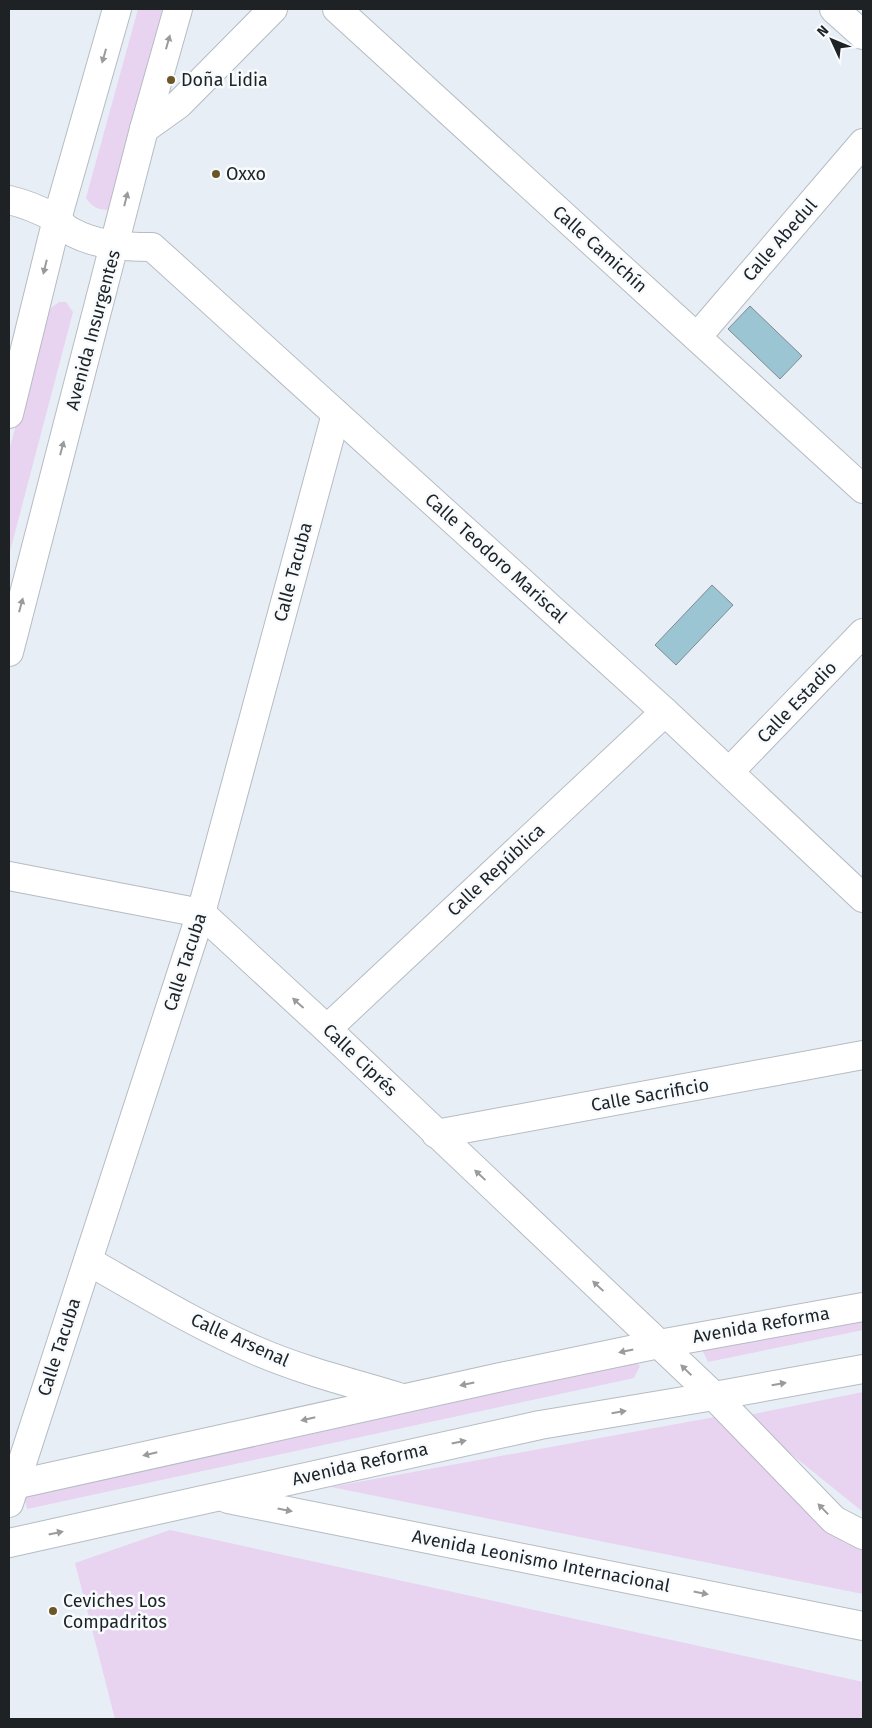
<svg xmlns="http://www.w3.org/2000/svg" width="872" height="1728" viewBox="0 0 872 1728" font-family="'Fira Sans',sans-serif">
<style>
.green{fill:#e8d3f0}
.building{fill:#9bc5d2;stroke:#818b8e}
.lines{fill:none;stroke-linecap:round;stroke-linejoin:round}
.street-casing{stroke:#b6bcc3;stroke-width:30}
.secondary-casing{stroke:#b6bcc3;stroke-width:30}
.street{stroke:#fff;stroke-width:28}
.secondary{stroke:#fff;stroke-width:28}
.oneway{fill:#9a9c9c}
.poi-dot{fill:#6b5625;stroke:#f8fbfe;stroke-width:2}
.labels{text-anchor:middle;stroke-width:5;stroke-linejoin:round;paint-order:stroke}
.poi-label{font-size:18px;fill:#1f2224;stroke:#f8fbfe;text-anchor:start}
.street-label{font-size:18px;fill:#1f2224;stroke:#f8fbfe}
</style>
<rect width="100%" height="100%" fill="#e8eef6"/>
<g class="green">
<path d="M138 9H166L114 209C100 211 94 209 86 198Z"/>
<polygon points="59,302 66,302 73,312 9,555 9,451 47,311"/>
<polygon points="863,1305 863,1330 708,1362 700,1345"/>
<polygon points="631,1357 640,1366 634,1378 27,1509 24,1497 26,1487"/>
<polygon points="863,1392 863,1512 744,1416"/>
<polygon points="715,1417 845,1543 863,1548 863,1594 331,1487"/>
<polygon points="170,1530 863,1682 863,1719 115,1719 75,1563"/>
</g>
<g class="building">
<polygon points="750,306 802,356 780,379 728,329"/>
<polygon points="712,585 733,605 676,665 655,645"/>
</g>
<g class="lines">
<defs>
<g id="street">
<polyline points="337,9 863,489"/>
<polyline points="834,9 863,35"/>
<polyline points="144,129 179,104 273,9"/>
<path d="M9 200C26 204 40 210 55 218 61 222 64 228 70 231 95 245 123 247 152 247L665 712 863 898"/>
<polyline points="697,337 863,143"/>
<polyline points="730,771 863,633"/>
<polyline points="9,876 201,913 327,1029 659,1344"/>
<polyline points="327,1029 665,712"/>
<polyline points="436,1134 863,1055"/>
<path d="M88 1261C143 1292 198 1326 257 1351 303 1371 353 1383 402 1398"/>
<polyline points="9,1503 201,913 336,414"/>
</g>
<g id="secondary">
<polyline points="9,414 57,219 117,9"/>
<polyline points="9,652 144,129 178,9"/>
<polyline points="659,1344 714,1396 834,1520 863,1535"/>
<polyline points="9,1486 501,1377 659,1344 863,1307"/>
<polyline points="228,1499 863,1626"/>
<polyline points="9,1543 540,1425 714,1396 863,1369"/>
</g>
</defs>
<use href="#street" class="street-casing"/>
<use href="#secondary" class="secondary-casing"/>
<use href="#street" class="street"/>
<use href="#secondary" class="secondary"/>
</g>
<defs><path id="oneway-solid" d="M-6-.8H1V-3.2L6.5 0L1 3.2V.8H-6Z" transform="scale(1.25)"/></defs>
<g class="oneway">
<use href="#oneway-solid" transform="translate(168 42) rotate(-74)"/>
<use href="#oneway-solid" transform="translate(104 56) rotate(106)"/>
<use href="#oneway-solid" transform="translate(126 199) rotate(-76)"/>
<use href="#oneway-solid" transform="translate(45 267) rotate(104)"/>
<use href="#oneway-solid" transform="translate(62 448) rotate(-75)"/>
<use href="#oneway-solid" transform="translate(21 605) rotate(-75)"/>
<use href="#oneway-solid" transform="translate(298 1003) rotate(-138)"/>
<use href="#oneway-solid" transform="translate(480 1175) rotate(-137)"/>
<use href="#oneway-solid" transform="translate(598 1286) rotate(-137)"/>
<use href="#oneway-solid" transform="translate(626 1351) rotate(168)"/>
<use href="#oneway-solid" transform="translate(686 1370) rotate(-136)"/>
<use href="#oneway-solid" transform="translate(467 1384) rotate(168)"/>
<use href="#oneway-solid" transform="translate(779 1384) rotate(-10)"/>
<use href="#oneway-solid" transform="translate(619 1412) rotate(-9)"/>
<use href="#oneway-solid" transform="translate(308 1419) rotate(167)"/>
<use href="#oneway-solid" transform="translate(459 1442) rotate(-12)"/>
<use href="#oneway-solid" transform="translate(150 1454) rotate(167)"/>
<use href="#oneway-solid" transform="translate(823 1509) rotate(-134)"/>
<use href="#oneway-solid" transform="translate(285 1510) rotate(11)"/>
<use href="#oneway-solid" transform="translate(56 1533) rotate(-12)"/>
<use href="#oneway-solid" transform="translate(701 1593) rotate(11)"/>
</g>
<g class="poi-dot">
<circle cx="171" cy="80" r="5"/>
<circle cx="216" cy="174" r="5"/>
<circle cx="53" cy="1611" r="5"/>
</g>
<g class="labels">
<g class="poi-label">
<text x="181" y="86">Doña Lidia</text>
<text x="226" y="180">Oxxo</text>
<text x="63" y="1607">Ceviches Los<tspan x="63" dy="21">Compadritos</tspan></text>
</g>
<g class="street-label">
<text transform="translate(780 240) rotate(-49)" y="6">Calle Abedul</text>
<text transform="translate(600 249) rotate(42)" y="6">Calle Camichín</text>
<text transform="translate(93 330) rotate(-75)" y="6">Avenida Insurgentes</text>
<text transform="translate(496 558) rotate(42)" y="6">Calle Teodoro Mariscal</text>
<text transform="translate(293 572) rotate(-75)" y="6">Calle Tacuba</text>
<text transform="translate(797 702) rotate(-46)" y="6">Calle Estadio</text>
<text transform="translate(496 870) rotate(-43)" y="6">Calle República</text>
<text transform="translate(185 962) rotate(-72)" y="6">Calle Tacuba</text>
<text transform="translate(360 1060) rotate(44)" y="6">Calle Ciprés</text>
<text transform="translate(650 1095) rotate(-10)" y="6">Calle Sacrificio</text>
<text transform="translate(761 1325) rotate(-10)" y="6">Avenida Reforma</text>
<text transform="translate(240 1340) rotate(24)" y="6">Calle Arsenal</text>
<text transform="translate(59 1347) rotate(-72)" y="6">Calle Tacuba</text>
<text transform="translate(360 1464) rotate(-13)" y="6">Avenida Reforma</text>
<text transform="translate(541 1561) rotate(11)" y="6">Avenida Leonismo Internacional</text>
</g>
</g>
<rect width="872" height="1728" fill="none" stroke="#1f2224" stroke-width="20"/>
<g transform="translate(832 40) rotate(314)" stroke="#f8fbfe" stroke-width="4" paint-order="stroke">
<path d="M0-4L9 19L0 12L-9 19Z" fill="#1f2224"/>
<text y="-8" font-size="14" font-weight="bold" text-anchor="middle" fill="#1f2224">N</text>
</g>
</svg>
